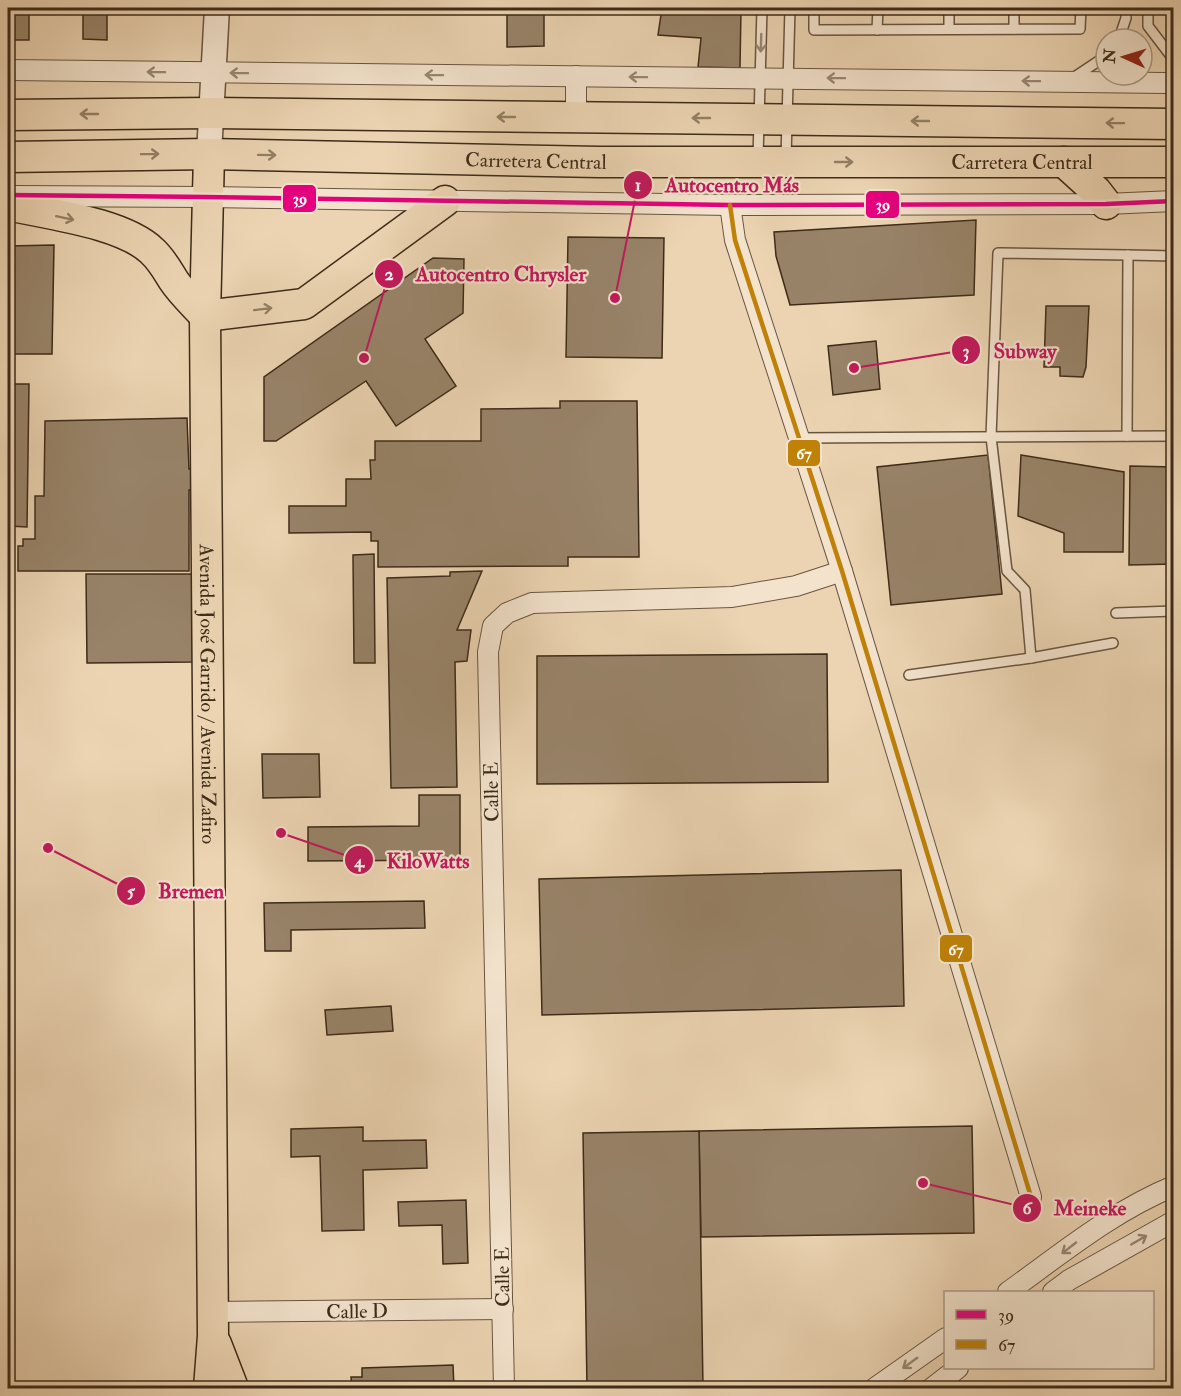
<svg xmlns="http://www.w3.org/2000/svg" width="1181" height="1396" viewBox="0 0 1181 1396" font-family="'IM FELL Double Pica',serif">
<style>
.building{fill:#988369;stroke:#3d2b19;stroke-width:1.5}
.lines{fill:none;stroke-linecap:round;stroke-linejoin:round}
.service-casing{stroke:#69553f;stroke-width:12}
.minor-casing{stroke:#69553f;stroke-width:22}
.tertiary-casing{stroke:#69553f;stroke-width:27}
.primary-casing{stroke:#3d2b19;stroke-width:33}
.service{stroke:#f3e3cd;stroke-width:9}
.minor{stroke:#f3e3cd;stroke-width:20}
.tertiary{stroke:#f3e3cd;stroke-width:24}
.primary{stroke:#ecd4b2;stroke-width:30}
.bus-1-casing{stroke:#f3e3cd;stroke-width:9}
.bus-2-casing{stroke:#f3e3cd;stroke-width:9}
.bus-1{stroke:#e5007d;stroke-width:4.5}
.bus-2{stroke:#bf8108;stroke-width:4.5}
.oneway{stroke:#988773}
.oneway2{stroke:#948066}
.labels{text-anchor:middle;stroke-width:4.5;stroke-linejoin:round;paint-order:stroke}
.street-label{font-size:20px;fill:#3d2b19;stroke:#f3e3cd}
.leader{fill:none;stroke:#c2185b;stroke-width:2}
.callout-dot{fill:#c2185b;stroke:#f3e3cd;stroke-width:2}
.mark-label{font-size:18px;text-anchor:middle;font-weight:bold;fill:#fff}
.callout-label{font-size:21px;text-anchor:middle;font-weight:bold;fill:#c2185b;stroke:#f3e3cd;stroke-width:4.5;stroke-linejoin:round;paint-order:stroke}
.line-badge{stroke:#f3e3cd;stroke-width:2}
.badge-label{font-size:16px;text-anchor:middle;font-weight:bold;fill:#fff}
</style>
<rect width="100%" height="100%" fill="#ecd4b2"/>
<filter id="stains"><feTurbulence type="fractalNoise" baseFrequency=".00333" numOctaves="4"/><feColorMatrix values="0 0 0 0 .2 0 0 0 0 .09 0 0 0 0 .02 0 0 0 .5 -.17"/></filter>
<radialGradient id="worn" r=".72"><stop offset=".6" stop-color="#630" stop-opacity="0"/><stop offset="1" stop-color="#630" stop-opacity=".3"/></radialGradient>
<g class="building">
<rect x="8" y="8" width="21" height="32"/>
<polygon points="83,8 107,8 107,40 83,39"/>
<polygon points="507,8 544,8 544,46 507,47"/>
<polygon points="662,8 741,8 740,68 698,67 701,38 658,35"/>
<polygon points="976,220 974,295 790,305 776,256 774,232"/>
<polygon points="568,237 664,238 662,358 566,357"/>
<polygon points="54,245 52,354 8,354 8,246"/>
<polygon points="433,258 464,259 463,313 425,339 456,386 396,426 366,381 276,441 264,441 264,377"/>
<polygon points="1046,306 1089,306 1086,367 1083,377 1060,376 1060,367 1044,367"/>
<rect x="1171" y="330" width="3" height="69"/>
<polygon points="876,341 880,389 833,395 828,346"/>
<polygon points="8,384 29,384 27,527 8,526"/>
<polygon points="560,401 637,401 639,557 568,557 568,566 378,567 378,541 371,541 371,532 289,533 289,506 346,506 346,479 371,479 370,460 375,460 375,441 481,441 481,409 560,408"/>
<polygon points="187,418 189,469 193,469 194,490 189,490 189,571 18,571 18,546 23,546 23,539 35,539 35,496 44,496 45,421"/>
<polygon points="988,455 1002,594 891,605 877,467"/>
<polygon points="1021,455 1124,472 1123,552 1064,552 1064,533 1018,516"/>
<polygon points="1130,466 1174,467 1174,564 1129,565"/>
<polygon points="374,554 375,663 354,663 353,555"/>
<polygon points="482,571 457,630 471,630 467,661 455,662 457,787 391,788 387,578 450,576 450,572"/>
<polygon points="86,574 193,574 193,662 87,663"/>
<polygon points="827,654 828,782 537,784 537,656"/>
<polygon points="262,754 319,754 320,797 263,798"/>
<polygon points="419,795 460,795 460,860 308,861 308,827 419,826"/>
<polygon points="901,870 904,1006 542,1015 539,879"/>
<polygon points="424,901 425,928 291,930 291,951 265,951 264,903"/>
<polygon points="391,1006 393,1031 327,1035 325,1010"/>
<polygon points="972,1126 974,1233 701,1237 699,1131"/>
<polygon points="363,1127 363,1141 426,1140 427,1168 363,1170 364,1230 322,1231 320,1156 291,1157 291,1129"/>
<polygon points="699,1131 703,1388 587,1388 583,1133"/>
<polygon points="466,1200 468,1263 443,1264 442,1225 399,1226 398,1202"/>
<polygon points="453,1365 454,1388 352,1388 351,1377 362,1377 362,1368"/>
</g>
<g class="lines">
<defs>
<g id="service">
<polyline points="814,8 814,30 1080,29 1081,8"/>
<polyline points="1148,8 1148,26 1174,60"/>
<polyline points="949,29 949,8"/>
<polyline points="1014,29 1014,8"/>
<polyline points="877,30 878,8"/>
<polyline points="1119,39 1126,18 1126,8"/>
<polyline points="1073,78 1106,56"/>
<polyline points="758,158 762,8"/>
<polyline points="786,158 790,8"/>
<polyline points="1128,255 1174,256"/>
<polyline points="798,438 1174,436"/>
<polyline points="1116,613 1174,611"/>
<polyline points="1113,643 1031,658 1025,590 1007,571 991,437 998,253 1128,255 1127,436"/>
<polyline points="909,675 1031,658"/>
</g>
<g id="minor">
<polyline points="8,70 1166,83 1174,85"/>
<polyline points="576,118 576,76"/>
<polyline points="13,196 207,197 730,205 1106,204 1174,201"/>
<polyline points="730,205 735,240 842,571 1031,1197"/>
<path d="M1008 1292C1061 1254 1113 1211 1174 1186"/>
<polyline points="1053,1292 1069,1280 1174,1221"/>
<polyline points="212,1312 503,1309"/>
<polyline points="504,1388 488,652 493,626 507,613 532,603 732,597 796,586 842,571"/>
<polyline points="875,1388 946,1338"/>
<polyline points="932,1388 958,1368"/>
</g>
<polyline id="tertiary" points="209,154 217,8"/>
<g id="primary">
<polyline points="8,115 211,113 1174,124"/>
<path id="s1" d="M209 154 205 316 213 1336 209 1388"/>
<path id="s2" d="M8 157 209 154 599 162H1174"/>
<polyline points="1064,162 1096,191 1106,204"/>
<path d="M8 205C48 214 123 223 152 251 162 260 167 270 174 281 182 293 194 304 205 316"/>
<polyline points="205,316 304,304 445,201"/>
<polyline points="216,1344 233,1388"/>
</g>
</defs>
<use href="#service" class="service-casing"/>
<use href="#minor" class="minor-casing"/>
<use href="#tertiary" class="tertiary-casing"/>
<use href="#primary" class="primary-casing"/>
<use href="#service" class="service"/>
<use href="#minor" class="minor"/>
<use href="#tertiary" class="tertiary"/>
<use href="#primary" class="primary"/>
<defs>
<polyline id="bus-1" points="8,195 207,197 730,205 1106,204 1174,201"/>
<polyline id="bus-2" points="730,205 735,240 842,571 1031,1197"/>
</defs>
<use href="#bus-1" class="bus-1-casing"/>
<use href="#bus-2" class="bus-2-casing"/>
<use href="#bus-1" class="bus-1"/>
<use href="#bus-2" class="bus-2"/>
</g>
<defs><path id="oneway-shaft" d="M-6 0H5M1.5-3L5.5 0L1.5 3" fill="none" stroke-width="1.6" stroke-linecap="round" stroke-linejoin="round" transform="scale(1.5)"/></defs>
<g class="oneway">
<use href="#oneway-shaft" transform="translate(761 43) rotate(92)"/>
<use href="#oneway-shaft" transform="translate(156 72) rotate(-179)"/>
<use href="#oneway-shaft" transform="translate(239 73) rotate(-179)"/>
<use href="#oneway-shaft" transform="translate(434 75) rotate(-179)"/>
<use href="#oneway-shaft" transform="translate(638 77) rotate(-179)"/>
<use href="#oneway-shaft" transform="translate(836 78) rotate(-179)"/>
<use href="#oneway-shaft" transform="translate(1031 81) rotate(-179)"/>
<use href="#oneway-shaft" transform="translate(1139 1240) rotate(-30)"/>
<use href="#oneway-shaft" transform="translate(1069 1248) rotate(142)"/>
<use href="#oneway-shaft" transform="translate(910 1363) rotate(144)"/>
</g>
<g class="oneway2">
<use href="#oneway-shaft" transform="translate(89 114) rotate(180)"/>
<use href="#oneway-shaft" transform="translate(506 117) rotate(-180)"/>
<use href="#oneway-shaft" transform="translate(701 118) rotate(-180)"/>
<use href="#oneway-shaft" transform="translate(920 121) rotate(-180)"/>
<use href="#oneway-shaft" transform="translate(1115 123) rotate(-179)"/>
<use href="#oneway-shaft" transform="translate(150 154) rotate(-1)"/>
<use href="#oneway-shaft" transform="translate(267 155) rotate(1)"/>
<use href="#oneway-shaft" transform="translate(844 162)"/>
<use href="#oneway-shaft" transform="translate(65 218) rotate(12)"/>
<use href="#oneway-shaft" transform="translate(263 309) rotate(-7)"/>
</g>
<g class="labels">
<g class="street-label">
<text dy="7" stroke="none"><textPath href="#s2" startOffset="528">Carretera Central</textPath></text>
<text dy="7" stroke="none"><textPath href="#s2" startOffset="1014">Carretera Central</textPath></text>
<text dy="7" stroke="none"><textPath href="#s1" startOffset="540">Avenida José Garrido / Avenida Zafiro</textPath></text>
<text transform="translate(491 792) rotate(-91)" y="7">Calle E</text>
<text transform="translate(502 1277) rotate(-91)" y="7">Calle E</text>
<text transform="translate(357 1311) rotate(-1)" y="7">Calle D</text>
</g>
</g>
<path class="leader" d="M615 298L638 185M364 358L389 274M854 368L966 350M281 833L359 860M48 848L131 891M923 1183L1027 1208"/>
<g class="callout-dot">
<circle cx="615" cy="298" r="6"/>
<circle cx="364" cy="358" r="6"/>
<circle cx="854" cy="368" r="6"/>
<circle cx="281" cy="833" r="6"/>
<circle cx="48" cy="848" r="6"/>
<circle cx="923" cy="1183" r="6"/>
<circle cx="638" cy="185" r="15"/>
<circle cx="389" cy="274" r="15"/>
<circle cx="966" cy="350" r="15"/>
<circle cx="359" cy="860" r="15"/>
<circle cx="131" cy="891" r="15"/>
<circle cx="1027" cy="1208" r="15"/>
</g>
<g class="mark-label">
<text x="638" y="191">1</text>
<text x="389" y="280">2</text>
<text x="966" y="357">3</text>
<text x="359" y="867">4</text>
<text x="131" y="897">5</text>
<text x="1027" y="1214">6</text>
</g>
<g class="callout-label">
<text x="732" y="192">Autocentro Más</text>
<text x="501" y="281">Autocentro Chrysler</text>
<text x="1025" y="358">Subway</text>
<text x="428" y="868">KiloWatts</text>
<text x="191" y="898">Bremen</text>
<text x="1090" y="1215">Meineke</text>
</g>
<g class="line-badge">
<rect x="282" y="184" width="35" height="29" rx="6" fill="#e5007d"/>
<rect x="865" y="190" width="35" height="29" rx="6" fill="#e5007d"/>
<rect x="787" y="439" width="34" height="28" rx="6" fill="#bf8108"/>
<rect x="939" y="934" width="34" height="29" rx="6" fill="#bf8108"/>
</g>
<g class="badge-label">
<text x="300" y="204">39</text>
<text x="883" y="210">39</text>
<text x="804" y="459">67</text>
<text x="956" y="955">67</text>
</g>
<rect width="1181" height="1396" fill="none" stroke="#ecd4b2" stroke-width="30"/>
<rect x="9" y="9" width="1163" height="1378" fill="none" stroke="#3d2b19" stroke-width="3"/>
<rect x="15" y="15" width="1151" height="1366" fill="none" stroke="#3d2b19" stroke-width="1.5"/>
<rect x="944" y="1291" width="210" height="78" fill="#f3e3cd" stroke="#aa9985" stroke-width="1.5"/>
<rect x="956" y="1310" width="30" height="9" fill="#e5007d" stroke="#aa9985" stroke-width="1.5"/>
<text x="998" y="1321" font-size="18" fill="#3d2b19">39</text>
<rect x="956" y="1340" width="30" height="9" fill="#bf8108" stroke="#aa9985" stroke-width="1.5"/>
<text x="998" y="1351" font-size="18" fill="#3d2b19">67</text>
<g transform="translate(1124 57) rotate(274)"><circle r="28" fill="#f3e3cd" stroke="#aa9985" stroke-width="1.5"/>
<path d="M0-4.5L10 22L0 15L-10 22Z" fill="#8f2418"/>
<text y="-9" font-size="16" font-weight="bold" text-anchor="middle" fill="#3d2b19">N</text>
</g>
<rect width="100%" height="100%" filter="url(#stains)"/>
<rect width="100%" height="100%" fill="url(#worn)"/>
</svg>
